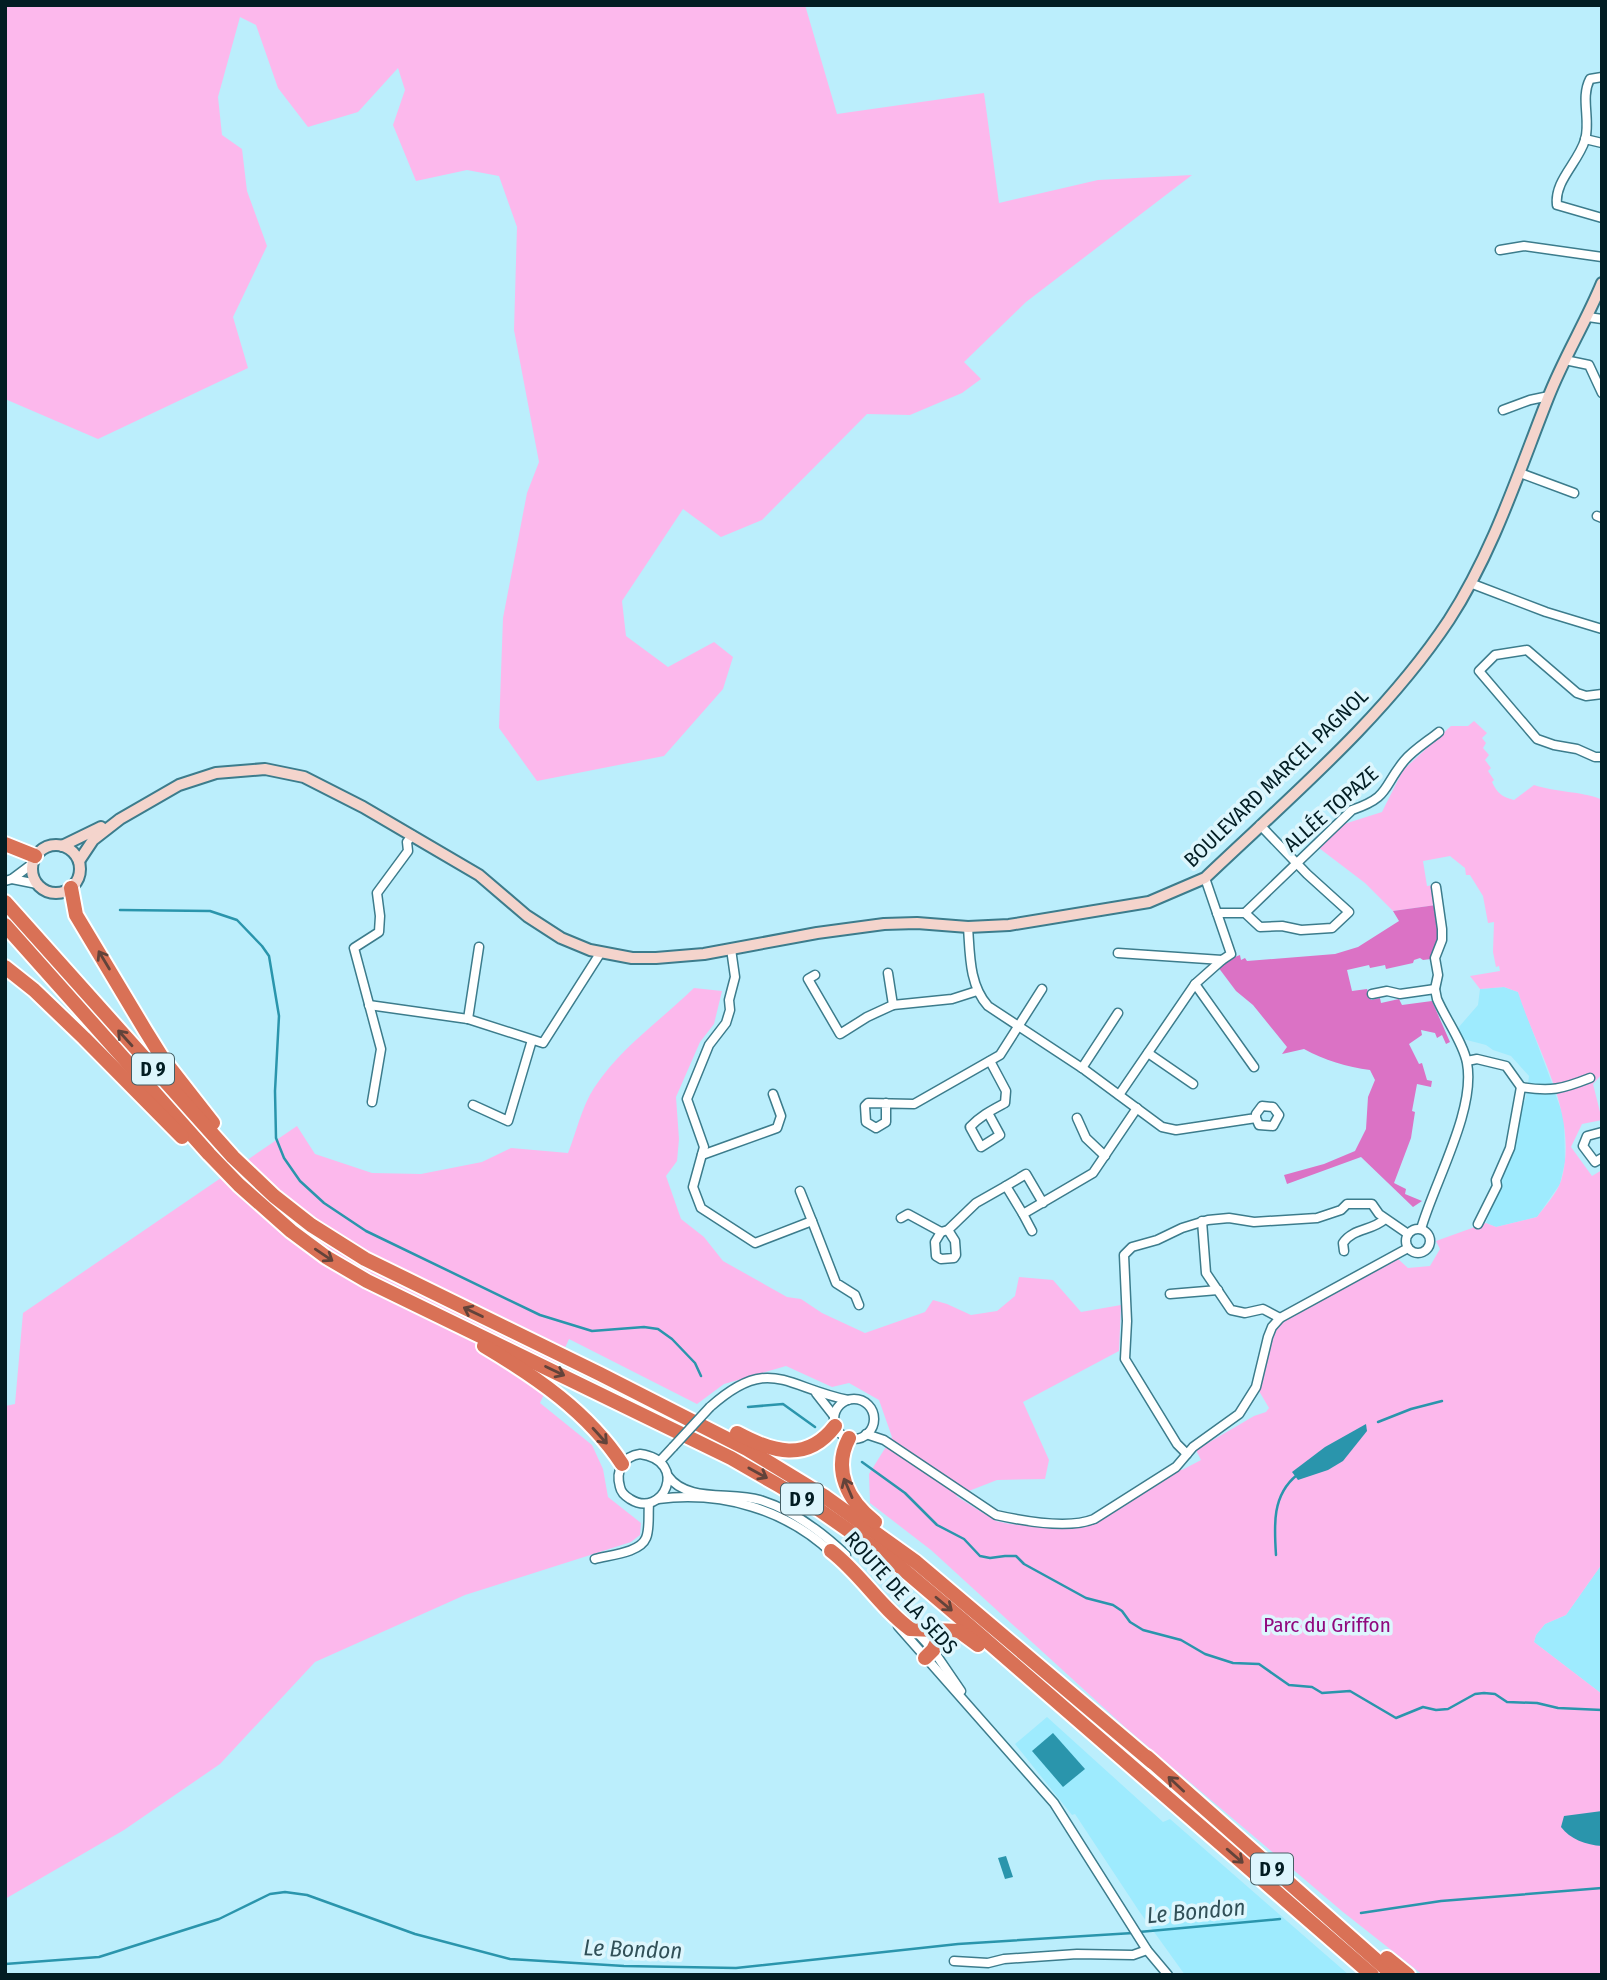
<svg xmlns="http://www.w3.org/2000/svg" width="1607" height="1980" viewBox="0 0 1607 1980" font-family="'Fira Sans Condensed',sans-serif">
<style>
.built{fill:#9eebfe}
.green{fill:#fcb8ec}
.forest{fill:#db72c5}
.water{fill:#2a95ac}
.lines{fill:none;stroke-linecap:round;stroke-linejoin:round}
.stream{stroke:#2a95ac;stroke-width:2.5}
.street-casing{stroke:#3c7c8c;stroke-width:11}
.secondary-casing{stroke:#3c7c8c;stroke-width:14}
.highway-casing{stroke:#fff;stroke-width:18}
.street{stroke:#fff;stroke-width:8}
.secondary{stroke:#f4d4cc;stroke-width:10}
.highway{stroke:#d97156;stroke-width:14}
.street-bridge-casing{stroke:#3c7c8c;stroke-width:11;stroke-linecap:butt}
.street-bridge{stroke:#fff;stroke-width:8}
.oneway{stroke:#63433a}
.labels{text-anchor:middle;stroke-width:7;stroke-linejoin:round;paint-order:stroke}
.shield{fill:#ddf6fd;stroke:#445e64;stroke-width:2}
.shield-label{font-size:19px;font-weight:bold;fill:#021d23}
.street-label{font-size:21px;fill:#021d23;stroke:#ddf6fd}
.park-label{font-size:21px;fill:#90097e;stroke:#ddf6fd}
.water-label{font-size:23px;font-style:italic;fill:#315058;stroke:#ddf6fd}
</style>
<rect width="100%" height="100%" fill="#bbeefc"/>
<g class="built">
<polygon points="1504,987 1518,992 1553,1086 1547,1088 1528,1084 1529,1076 1511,1056 1493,1050 1486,1045 1463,1039 1458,1028 1478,1005 1480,989"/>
<polygon points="1527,1092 1544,1095 1555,1093 1564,1118 1565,1162 1560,1184 1537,1217 1496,1227 1486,1223 1503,1178 1500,1176 1520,1100 1525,1101"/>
<polygon points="1602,1564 1602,1694 1534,1642 1536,1635 1545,1624 1566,1615"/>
<polygon points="1047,1717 1163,1822 1170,1819 1349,1975 1185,1975 1139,1911 1075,1814 1072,1815 1015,1744"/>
</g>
<g class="green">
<polygon points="5,5 805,5 837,114 984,93 999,203 1098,180 1192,175 1026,302 964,362 981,379 962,393 910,415 867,414 762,520 721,537 683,509 622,601 626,636 668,667 714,642 733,657 723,689 664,756 537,781 499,728 503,618 527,493 539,462 514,330 517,227 499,176 467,170 416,181 393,125 405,90 398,68 358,112 308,127 278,88 256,25 240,17 218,97 222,135 242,149 247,191 267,246 233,317 248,368 98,439 5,399"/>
<path d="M1474 721 1487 733 1482 738 1486 743 1483 748 1489 755 1485 760 1491 768 1488 771 1494 780 1492 782C1497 793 1502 797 1514 800L1534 785C1554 792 1588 792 1602 800V1074L1593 1084 1602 1120 1582 1124 1571 1147 1592 1176 1602 1170V1513L1600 1519 1602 1564 1566 1615 1545 1624 1536 1635 1534 1642 1602 1694V1975H1423L1343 1912 1126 1728 931 1550 870 1503 869 1474 892 1437 879 1400 849 1383 832 1387 786 1366 724 1384 697 1404 569 1339 540 1403 592 1445 603 1469 608 1497 641 1523 640 1535 631 1542 465 1595 315 1662 220 1764 124 1830 5 1899V1406L15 1404 23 1313 297 1126 315 1154 372 1173 421 1174 482 1162 511 1148 568 1153C576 1133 582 1106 594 1088 621 1047 659 1022 694 988L722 991 714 1024 700 1042 676 1097 679 1139 677 1161 666 1176 681 1219 704 1237 723 1261 787 1297 801 1299 822 1313 865 1333 925 1312 933 1300 947 1304 971 1315 997 1311 1015 1296 1019 1277 1053 1280 1081 1312 1121 1305 1119 1351 1023 1402 1049 1460 1045 1479 997 1480 956 1496 996 1521 1010 1524 1081 1528 1097 1522 1178 1470H1182L1201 1460 1196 1450 1254 1416 1266 1412 1269 1408 1259 1391 1271 1338 1282 1320 1398 1259 1408 1268 1430 1266 1440 1249 1436 1241 1486 1223 1496 1227 1537 1217C1545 1206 1557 1193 1561 1181 1580 1116 1537 1052 1518 992L1504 987 1480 989 1470 976 1500 971 1499 966 1496 967 1493 952 1494 922 1488 923 1483 896 1470 875H1466L1465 868 1450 856 1423 861 1427 886 1434 885 1436 905 1393 911 1365 883 1319 848 1341 825 1382 812 1403 770 1451 726H1468Z"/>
</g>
<path class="forest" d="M1436 905 1438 942 1431 959 1423 960 1420 958 1414 960 1413 963 1386 969 1385 965 1370 968 1369 965 1347 970 1352 991 1367 989 1371 1000 1380 998 1381 1003 1399 999 1402 1005 1432 1001 1450 1042 1446 1044 1442 1035 1437 1038 1435 1033 1421 1030 1422 1035 1409 1044 1419 1064 1422 1063 1427 1080 1432 1081 1431 1087 1417 1084 1412 1111 1415 1112 1411 1138 1394 1183 1406 1189 1405 1194 1422 1201 1413 1207 1361 1157 1287 1184 1284 1175 1324 1164 1355 1151 1366 1129 1368 1097 1375 1080 1370 1070C1347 1067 1324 1060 1304 1049L1282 1054 1287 1047 1253 1005 1236 991 1218 967 1224 961 1240 955 1241 960 1245 958 1247 961 1335 954 1358 947 1399 921 1393 911Z"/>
<g class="water">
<polygon points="1366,1424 1367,1431 1343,1461 1328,1470 1298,1480 1292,1472 1325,1447"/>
<polygon points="1053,1733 1085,1769 1063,1787 1032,1751"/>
<path d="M1602 1811V1846C1586 1845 1570 1839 1561 1827L1564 1816Z"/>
<polygon points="1006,1856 1013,1877 1005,1879 998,1858"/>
</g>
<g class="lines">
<g class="stream">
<polyline points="120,910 210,911 237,920 262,946 269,956 279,1016 275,1091 276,1138 284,1158 300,1181 324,1203 366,1231 540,1315 592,1331 644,1327 658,1329 672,1339 695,1363 701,1376"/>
<polyline points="748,1407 783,1404 815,1427"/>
<polyline points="1378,1422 1411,1409 1442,1401"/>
<polyline points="862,1462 905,1493 937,1525 964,1539 980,1556 990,1558 1005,1556 1016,1556 1024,1564 1086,1598 1113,1605 1122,1611 1130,1622 1143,1630 1181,1640 1205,1654 1233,1663 1259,1664 1289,1685 1312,1687 1322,1693 1350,1691 1396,1718 1423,1707 1436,1710 1448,1709 1475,1694 1484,1693 1495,1694 1507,1702 1537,1703 1558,1708 1602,1710"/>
<path d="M1276 1555C1274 1525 1272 1495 1297 1475"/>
<polyline points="1361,1913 1441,1901 1602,1888"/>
<polyline points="1139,1932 1280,1919"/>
<polyline points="5,1964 99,1957 219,1919 270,1894 285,1892 307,1895 415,1934 510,1959 624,1966 736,1968 958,1944 1133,1933"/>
</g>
<defs>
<g id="street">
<path d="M1602 77 1590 79C1580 98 1591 120 1585 140 1578 163 1554 181 1557 205L1602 218"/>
<polyline points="1585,139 1602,143"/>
<polyline points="1500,250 1524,246 1602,257"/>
<polyline points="1588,317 1602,319"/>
<polyline points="1565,360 1589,365 1602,393"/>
<polyline points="1503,410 1530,400 1549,396"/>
<polyline points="1520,473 1574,493"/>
<polyline points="1597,516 1602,518"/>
<polyline points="1470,583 1546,612 1602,629"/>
<polyline points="1602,694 1586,696 1577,693 1527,650 1495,655 1479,671 1537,739 1554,745 1577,749 1595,757 1602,757"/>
<polyline points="12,879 37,884"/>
<polyline points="5,881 12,879 32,864"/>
<polyline points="1217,913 1245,913 1260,927 1282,926 1301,930 1332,928 1349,912 1307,874 1260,825"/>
<path d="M1245 913 1352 810C1390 797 1382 788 1404 761 1413 750 1428 741 1439 732"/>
<path d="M968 927C970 954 969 985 988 1006L1085 1070 1162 1127 1176 1130 1256 1118 1259 1125 1273 1126 1279 1115 1273 1107 1262 1106 1256 1114V1118"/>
<polyline points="731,949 735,977 729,1000 730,1010 726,1023 709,1045 687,1099 704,1147 693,1187 701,1208 755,1243 812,1221 836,1283 855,1295 859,1305"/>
<polyline points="1118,953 1222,960 1231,954 1205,878"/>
<polyline points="888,973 893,1005 952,999 977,991"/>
<polyline points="815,975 808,979 840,1034 867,1017 893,1005"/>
<polyline points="1195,984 1222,960"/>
<polyline points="1372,994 1387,991 1400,994 1435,989"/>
<polyline points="369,1005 468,1019 543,1043 601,952"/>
<polyline points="468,1019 479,947"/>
<polyline points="1148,1053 1193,1084"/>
<path d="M1467 1061 1477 1059 1506 1066 1521 1087C1551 1092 1562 1089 1590 1078"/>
<polyline points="1082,1068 1118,1013"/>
<polyline points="1119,1095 1195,984 1254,1067"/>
<polyline points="372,1102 381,1049 354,948 379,932 380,916 377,893 408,851 407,842 412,835"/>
<polyline points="886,1103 886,1122 876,1128 866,1122 865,1106 868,1103 914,1104 1000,1055 1042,989"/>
<polyline points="473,1105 508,1121 532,1040"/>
<path d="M988 1113 1000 1135 981 1147 970 1127C980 1116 992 1110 1005 1103L1006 1091 990 1061"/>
<polyline points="1077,1118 1086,1138 1105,1156"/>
<polyline points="1602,1132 1587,1136 1583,1146 1595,1162 1602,1158"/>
<polyline points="702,1155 777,1128 781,1116 773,1094"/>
<polyline points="800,1191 812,1221"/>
<polyline points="1043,1203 1026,1174 1006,1186 1023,1214 1093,1173 1137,1108"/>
<polyline points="1023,1214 1032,1231"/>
<polyline points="901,1218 908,1214 941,1232 948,1230 976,1203 1006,1186"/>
<polyline points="1202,1221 1206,1273 1231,1310 1245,1313 1263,1309 1280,1318"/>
<polyline points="1478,1224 1497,1186 1496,1180 1510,1148 1521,1087"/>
<path d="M1421 1229C1434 1183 1476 1110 1467 1063 1464 1044 1445 1018 1437 999L1435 989 1438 975 1435 958 1442 940V929L1436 887"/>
<circle cx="1418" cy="1241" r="12"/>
<polyline points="941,1232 935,1242 936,1256 941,1259 954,1258 956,1255 955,1241 948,1230"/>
<path d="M1344 1251 1343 1243C1353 1228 1372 1231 1385 1219"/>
<polyline points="1170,1294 1218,1290"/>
<polyline points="816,1393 834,1416"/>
<circle cx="854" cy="1419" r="20"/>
<path d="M710 1407C769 1354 785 1387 848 1400"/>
<path d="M866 1434 884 1440 996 1515C1023 1521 1069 1529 1094 1519L1176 1467 1193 1447 1239 1414 1256 1387 1268 1337 1272 1327 1280 1318 1408 1248"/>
<path d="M640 1454C690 1461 663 1520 630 1499 625 1496 621 1492 620 1487 615 1470 624 1456 640 1454Z"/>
<polyline points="1187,1454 1177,1444 1125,1359 1127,1321 1124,1255 1132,1247 1157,1240 1182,1228 1208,1220 1229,1218 1254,1222 1317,1218 1341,1210 1347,1204 1372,1204 1379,1214 1408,1234"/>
<polyline points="660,1461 673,1447"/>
<path d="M668 1476C687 1503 731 1491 760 1500 792 1510 822 1532 846 1555"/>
<path d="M658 1499C722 1491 786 1509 833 1554"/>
<path d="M595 1559C609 1555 640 1553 646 1538 650 1529 648 1514 649 1504"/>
<polyline points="898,1626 1054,1803 1147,1950 1168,1975"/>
<polyline points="914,1629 933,1650 961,1691"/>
<polyline points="954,1961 988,1963 1004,1959 1077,1954 1133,1955 1147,1950"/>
</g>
<g id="secondary">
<circle cx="56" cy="869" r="24"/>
<polyline points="62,846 101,827"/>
<path d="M79 861 93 840 120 819 179 785 216 773 265 769 304 777 363 807 479 875 527 916 561 938 590 950 632 958H656L704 954 817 933 884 924 917 923 968 927 1009 925 1149 902 1205 878C1290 797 1384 718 1449 620 1493 552 1518 474 1548 398 1563 359 1586 322 1602 283"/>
</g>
<g id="highway">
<polyline points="5,844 35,856"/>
<polyline points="71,888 76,915 145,1030 163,1059 213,1123"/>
<polyline points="5,902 233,1157 274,1196 311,1225 365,1259 600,1374 747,1449 824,1496 916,1562 1152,1762"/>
<polyline points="5,925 209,1154 239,1185 291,1231 326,1257 367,1281 731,1458 778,1485 818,1509 898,1565 965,1622 1372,1975"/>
<polyline points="5,967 34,990 84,1038 182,1137"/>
<path d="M484 1346C536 1377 588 1412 622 1464"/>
<path d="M737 1433C772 1452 807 1463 835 1426"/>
<path d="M849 1438C832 1470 848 1501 875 1522"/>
<path d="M831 1551C861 1574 880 1607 910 1629L959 1631 978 1645"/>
<polyline points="925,1658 933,1650 942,1632"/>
<polyline points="1147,1757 1393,1975"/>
<polyline points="1387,1958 1408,1975"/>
</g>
</defs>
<use href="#street" class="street-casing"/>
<use href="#secondary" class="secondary-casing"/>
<use href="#highway" class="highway-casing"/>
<use href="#street" class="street"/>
<use href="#secondary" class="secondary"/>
<use href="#highway" class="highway"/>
<defs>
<polyline id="street-bridge" points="673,1447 710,1407"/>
</defs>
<use href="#street-bridge" class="street-bridge-casing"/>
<use href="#street-bridge" class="street-bridge"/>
</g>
<defs><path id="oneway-shaft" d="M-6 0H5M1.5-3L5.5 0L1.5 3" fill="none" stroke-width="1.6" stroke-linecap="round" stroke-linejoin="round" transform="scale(1.75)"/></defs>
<g class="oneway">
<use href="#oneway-shaft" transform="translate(104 960) rotate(-121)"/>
<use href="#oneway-shaft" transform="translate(125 1038) rotate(-132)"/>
<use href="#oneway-shaft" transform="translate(324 1255) rotate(34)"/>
<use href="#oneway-shaft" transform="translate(473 1312) rotate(-154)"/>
<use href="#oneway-shaft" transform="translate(555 1371) rotate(26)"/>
<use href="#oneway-shaft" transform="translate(600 1436) rotate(48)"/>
<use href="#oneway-shaft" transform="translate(758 1473) rotate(29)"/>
<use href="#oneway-shaft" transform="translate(848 1488) rotate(-113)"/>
<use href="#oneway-shaft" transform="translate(944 1604) rotate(40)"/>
<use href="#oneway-shaft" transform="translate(1176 1784) rotate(-137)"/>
<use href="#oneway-shaft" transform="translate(1235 1856) rotate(41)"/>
</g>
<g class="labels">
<g class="shield">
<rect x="132" y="1053.5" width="42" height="31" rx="5"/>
<rect x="781" y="1483.5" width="42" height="31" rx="5"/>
<rect x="1251" y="1853.5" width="42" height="31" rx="5"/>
</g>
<g class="shield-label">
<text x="153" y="1076">D 9</text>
<text x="802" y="1506">D 9</text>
<text x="1272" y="1876">D 9</text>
</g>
<g class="street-label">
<text transform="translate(1276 778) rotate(-44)" y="7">BOULEVARD MARCEL PAGNOL</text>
<text transform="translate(1331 809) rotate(-41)" y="7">ALLÉE TOPAZE</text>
<text transform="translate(901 1593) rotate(48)" y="7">ROUTE DE LA SEDS</text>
</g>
<g class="park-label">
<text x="1327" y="1632">Parc du Griffon</text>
</g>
<g class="water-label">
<text transform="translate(1196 1911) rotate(-5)" y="8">Le Bondon</text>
<text transform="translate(633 1949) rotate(2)" y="8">Le Bondon</text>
</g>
</g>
<rect width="1607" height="1980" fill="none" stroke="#021d23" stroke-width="14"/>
</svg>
